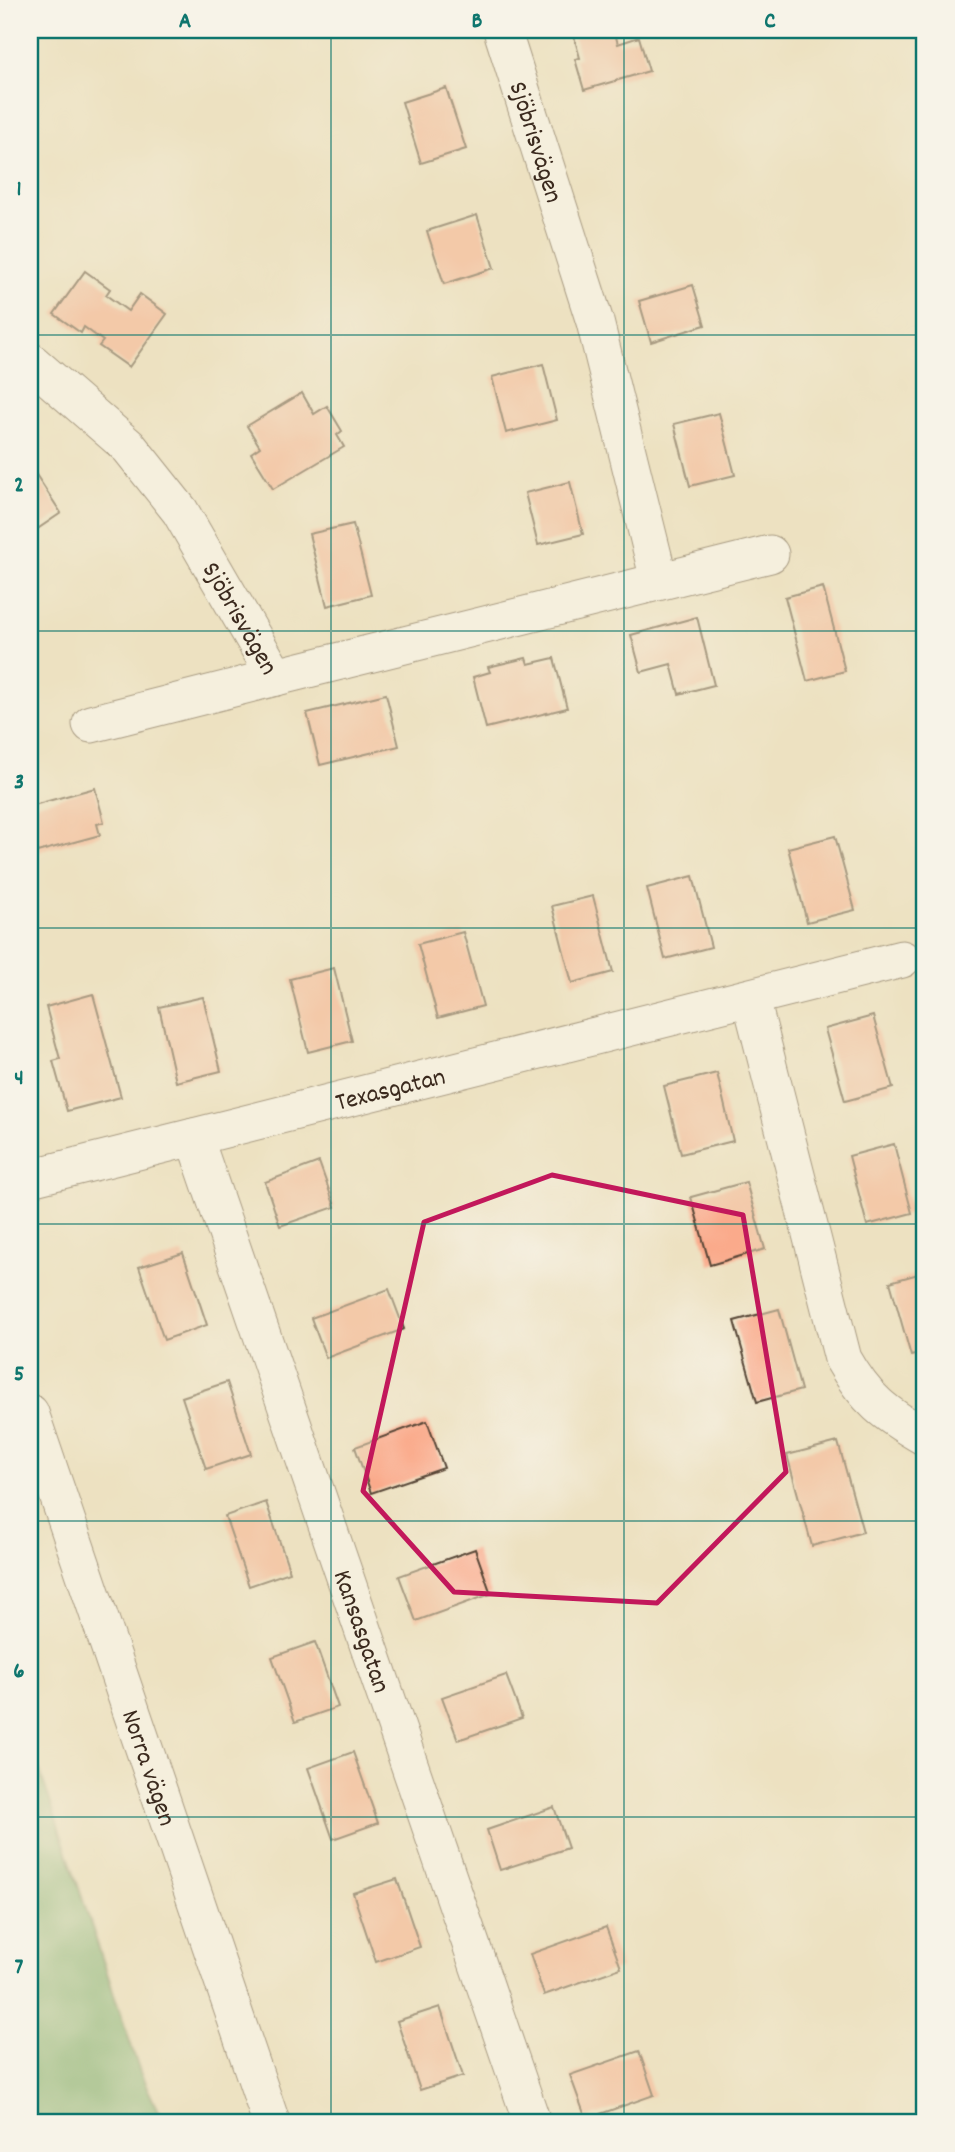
<svg xmlns="http://www.w3.org/2000/svg" width="955" height="2152" viewBox="0 0 955 2152" font-family="Dekko,sans-serif">
<style>
.forest{fill:#6fac6c;stroke:#556b45;stroke-width:2}
.building{fill:#faaa8b}
.lines{fill:none;stroke-linecap:round;stroke-linejoin:round}
.minor-casing{stroke:#564536;stroke-width:39}
.minor{stroke:#fff;stroke-width:37}
.marked{fill:none;stroke:#c2185b;stroke-width:5;stroke-linejoin:round}
.grid{fill:none;stroke:#0f766e;stroke-width:2;stroke-opacity:0.55}
.labels{text-anchor:middle;stroke-width:5;stroke-linejoin:round;paint-order:stroke}
.street-label{font-size:26px;fill:#3b2a1e;stroke:#f7f3e8}
.neatline{fill:none;stroke:#0f766e;stroke-width:2.5}
.grid-label{font-size:23px;text-anchor:middle;font-weight:bold;fill:#0f766e}
</style>
<rect width="100%" height="100%" fill="#f7f3e8"/>
<filter id="ink" filterUnits="userSpaceOnUse"><feTurbulence type="fractalNoise" baseFrequency=".0143" numOctaves="2"/><feDisplacementMap in="SourceGraphic" scale="14" xChannelSelector="R" yChannelSelector="G"/><feConvolveMatrix kernelMatrix="1 2 1 2 8 2 1 2 1" color-interpolation-filters="sRGB"/></filter>
<filter id="wash" filterUnits="userSpaceOnUse"><feTurbulence type="fractalNoise" baseFrequency=".00686" numOctaves="4" result="noise"/><feDisplacementMap in="SourceGraphic" scale="28" xChannelSelector="R" yChannelSelector="G"/><feGaussianBlur stdDeviation="1.57" result="paint"/><feColorMatrix in="noise" values="0 0 0 0 0 0 0 0 0 0 0 0 0 0 0 0 0 1.4 0 .05"/><feComposite in="paint" operator="in"/></filter>
<g filter="url(#wash)">
<rect width="100%" height="100%" fill="#ede1c1"/>
<polygon class="forest" points="30,1741 140,2072 163,2122 30,2122"/>
<g id="blocks">
<g class="building">
<polygon points="567,30 614,30 618,44 639,37 649,71 584,90 575,59 580,58 573,33 568,34"/>
<polygon points="446,88 466,149 421,163 402,102"/>
<polygon points="477,215 494,268 444,284 427,231"/>
<polygon points="85,271 110,289 106,295 128,311 140,294 167,314 129,367 99,346 103,341 84,327 81,333 54,314"/>
<polygon points="693,285 705,325 651,342 639,301"/>
<polygon points="543,364 557,420 506,433 492,377"/>
<polygon points="302,393 314,414 327,406 342,431 337,435 344,447 273,489 251,453 260,447 247,426"/>
<polygon points="719,413 735,475 690,486 674,424"/>
<polygon points="33,470 61,513 30,534 30,472"/>
<polygon points="570,482 583,534 538,545 525,493"/>
<polygon points="353,524 371,595 327,606 309,534"/>
<polygon points="823,587 845,671 807,681 785,597"/>
<polygon points="697,617 714,685 679,694 671,664 641,672 631,635"/>
<polygon points="526,658 528,664 554,658 567,708 486,728 473,677 490,672 488,667"/>
<polygon points="386,694 399,746 320,765 307,713"/>
<polygon points="95,788 104,822 97,824 100,835 30,854 30,806"/>
<polygon points="835,836 855,910 807,922 788,848"/>
<polygon points="693,876 711,947 665,959 647,888"/>
<polygon points="593,896 613,972 572,983 552,906"/>
<polygon points="463,932 483,1006 438,1018 418,944"/>
<polygon points="334,968 352,1041 308,1052 290,979"/>
<polygon points="93,994 121,1097 67,1111 53,1061 60,1059 46,1007"/>
<polygon points="203,997 221,1071 176,1082 159,1007"/>
<polygon points="873,1016 893,1088 845,1101 825,1029"/>
<polygon points="717,1073 733,1141 681,1154 664,1086"/>
<polygon points="894,1144 912,1213 867,1225 849,1156"/>
<polygon points="319,1162 335,1207 280,1226 265,1182"/>
<polygon points="746,1182 765,1249 710,1265 691,1197"/>
<polygon points="183,1253 207,1325 164,1340 139,1267"/>
<polygon points="925,1272 925,1352 911,1356 890,1282"/>
<polygon points="389,1289 404,1329 326,1358 311,1318"/>
<polygon points="779,1309 801,1390 757,1402 734,1321"/>
<polygon points="227,1382 251,1454 206,1469 182,1397"/>
<polygon points="427,1421 444,1468 371,1493 355,1447"/>
<polygon points="838,1442 863,1532 812,1546 787,1455"/>
<polygon points="266,1502 290,1572 249,1586 225,1516"/>
<polygon points="475,1549 491,1594 416,1621 399,1576"/>
<polygon points="315,1642 338,1707 295,1722 272,1657"/>
<polygon points="506,1675 522,1718 458,1740 442,1697"/>
<polygon points="353,1752 378,1823 333,1839 308,1768"/>
<polygon points="554,1807 568,1848 500,1870 487,1830"/>
<polygon points="397,1879 420,1947 376,1962 353,1893"/>
<polygon points="606,1927 621,1968 544,1995 530,1954"/>
<polygon points="440,2007 463,2076 420,2090 397,2021"/>
<polygon points="639,2051 654,2095 586,2119 570,2075"/>
</g>
</g>
</g>
<g filter="url(#ink)">
<use href="#blocks" fill-opacity="0" stroke="#564536" stroke-width="2"/>
<g class="lines">
<defs>
<g id="minor">
<path id="s1" d="M502 30 595 322 659 580"/>
<path id="s2" d="M30 361 129 447 180 511 276 677 770 554"/>
<polyline points="91,724 276,677"/>
<path d="M751 999 843 1359C866 1400 885 1414 925 1437"/>
<path id="s3" d="M194 1137 532 2122"/>
<path id="s4" d="M30 1178 902 959"/>
<path id="s5" d="M30 1413 271 2122"/>
</g>
</defs>
<use href="#minor" class="minor-casing"/>
<use href="#minor" class="minor"/>
</g>
</g>
<path d="M0 0H955V2152H0ZM552 1175 743 1215 786 1472 657 1603 454 1592 363 1491 424 1222Z" fill="#ede1c1" fill-opacity=".55" fill-rule="evenodd"/>
<path class="marked" d="M552 1175 743 1215 786 1472 657 1603 454 1592 363 1491 424 1222Z"/>
<path class="grid" d="M331 30V2122M624 30V2122M30 335H925M30 631H925M30 928H925M30 1224H925M30 1521H925M30 1817H925"/>
<g class="labels">
<g class="street-label">
<text dy="9" stroke="none"><textPath href="#s1" startOffset="117">Sjöbrisvägen</textPath></text>
<text dy="9" stroke="none"><textPath href="#s2" startOffset="336">Sjöbrisvägen</textPath></text>
<text dy="9" stroke="none"><textPath href="#s4" startOffset="371">Texasgatan</textPath></text>
<text dy="9" stroke="none"><textPath href="#s3" startOffset="522">Kansasgatan</textPath></text>
<text dy="9" stroke="none"><textPath href="#s5" startOffset="374">Norra vägen</textPath></text>
</g>
</g>
<rect width="955" height="2152" fill="none" stroke="#f7f3e8" stroke-width="77"/>
<rect x="38" y="38" width="878" height="2076" class="neatline"/>
<g class="grid-label">
<text x="185" y="27">A</text>
<text x="477" y="27">B</text>
<text x="770" y="27">C</text>
<text x="19" y="195">1</text>
<text x="19" y="491">2</text>
<text x="19" y="788">3</text>
<text x="19" y="1084">4</text>
<text x="19" y="1380">5</text>
<text x="19" y="1677">6</text>
<text x="19" y="1973">7</text>
</g>
</svg>
